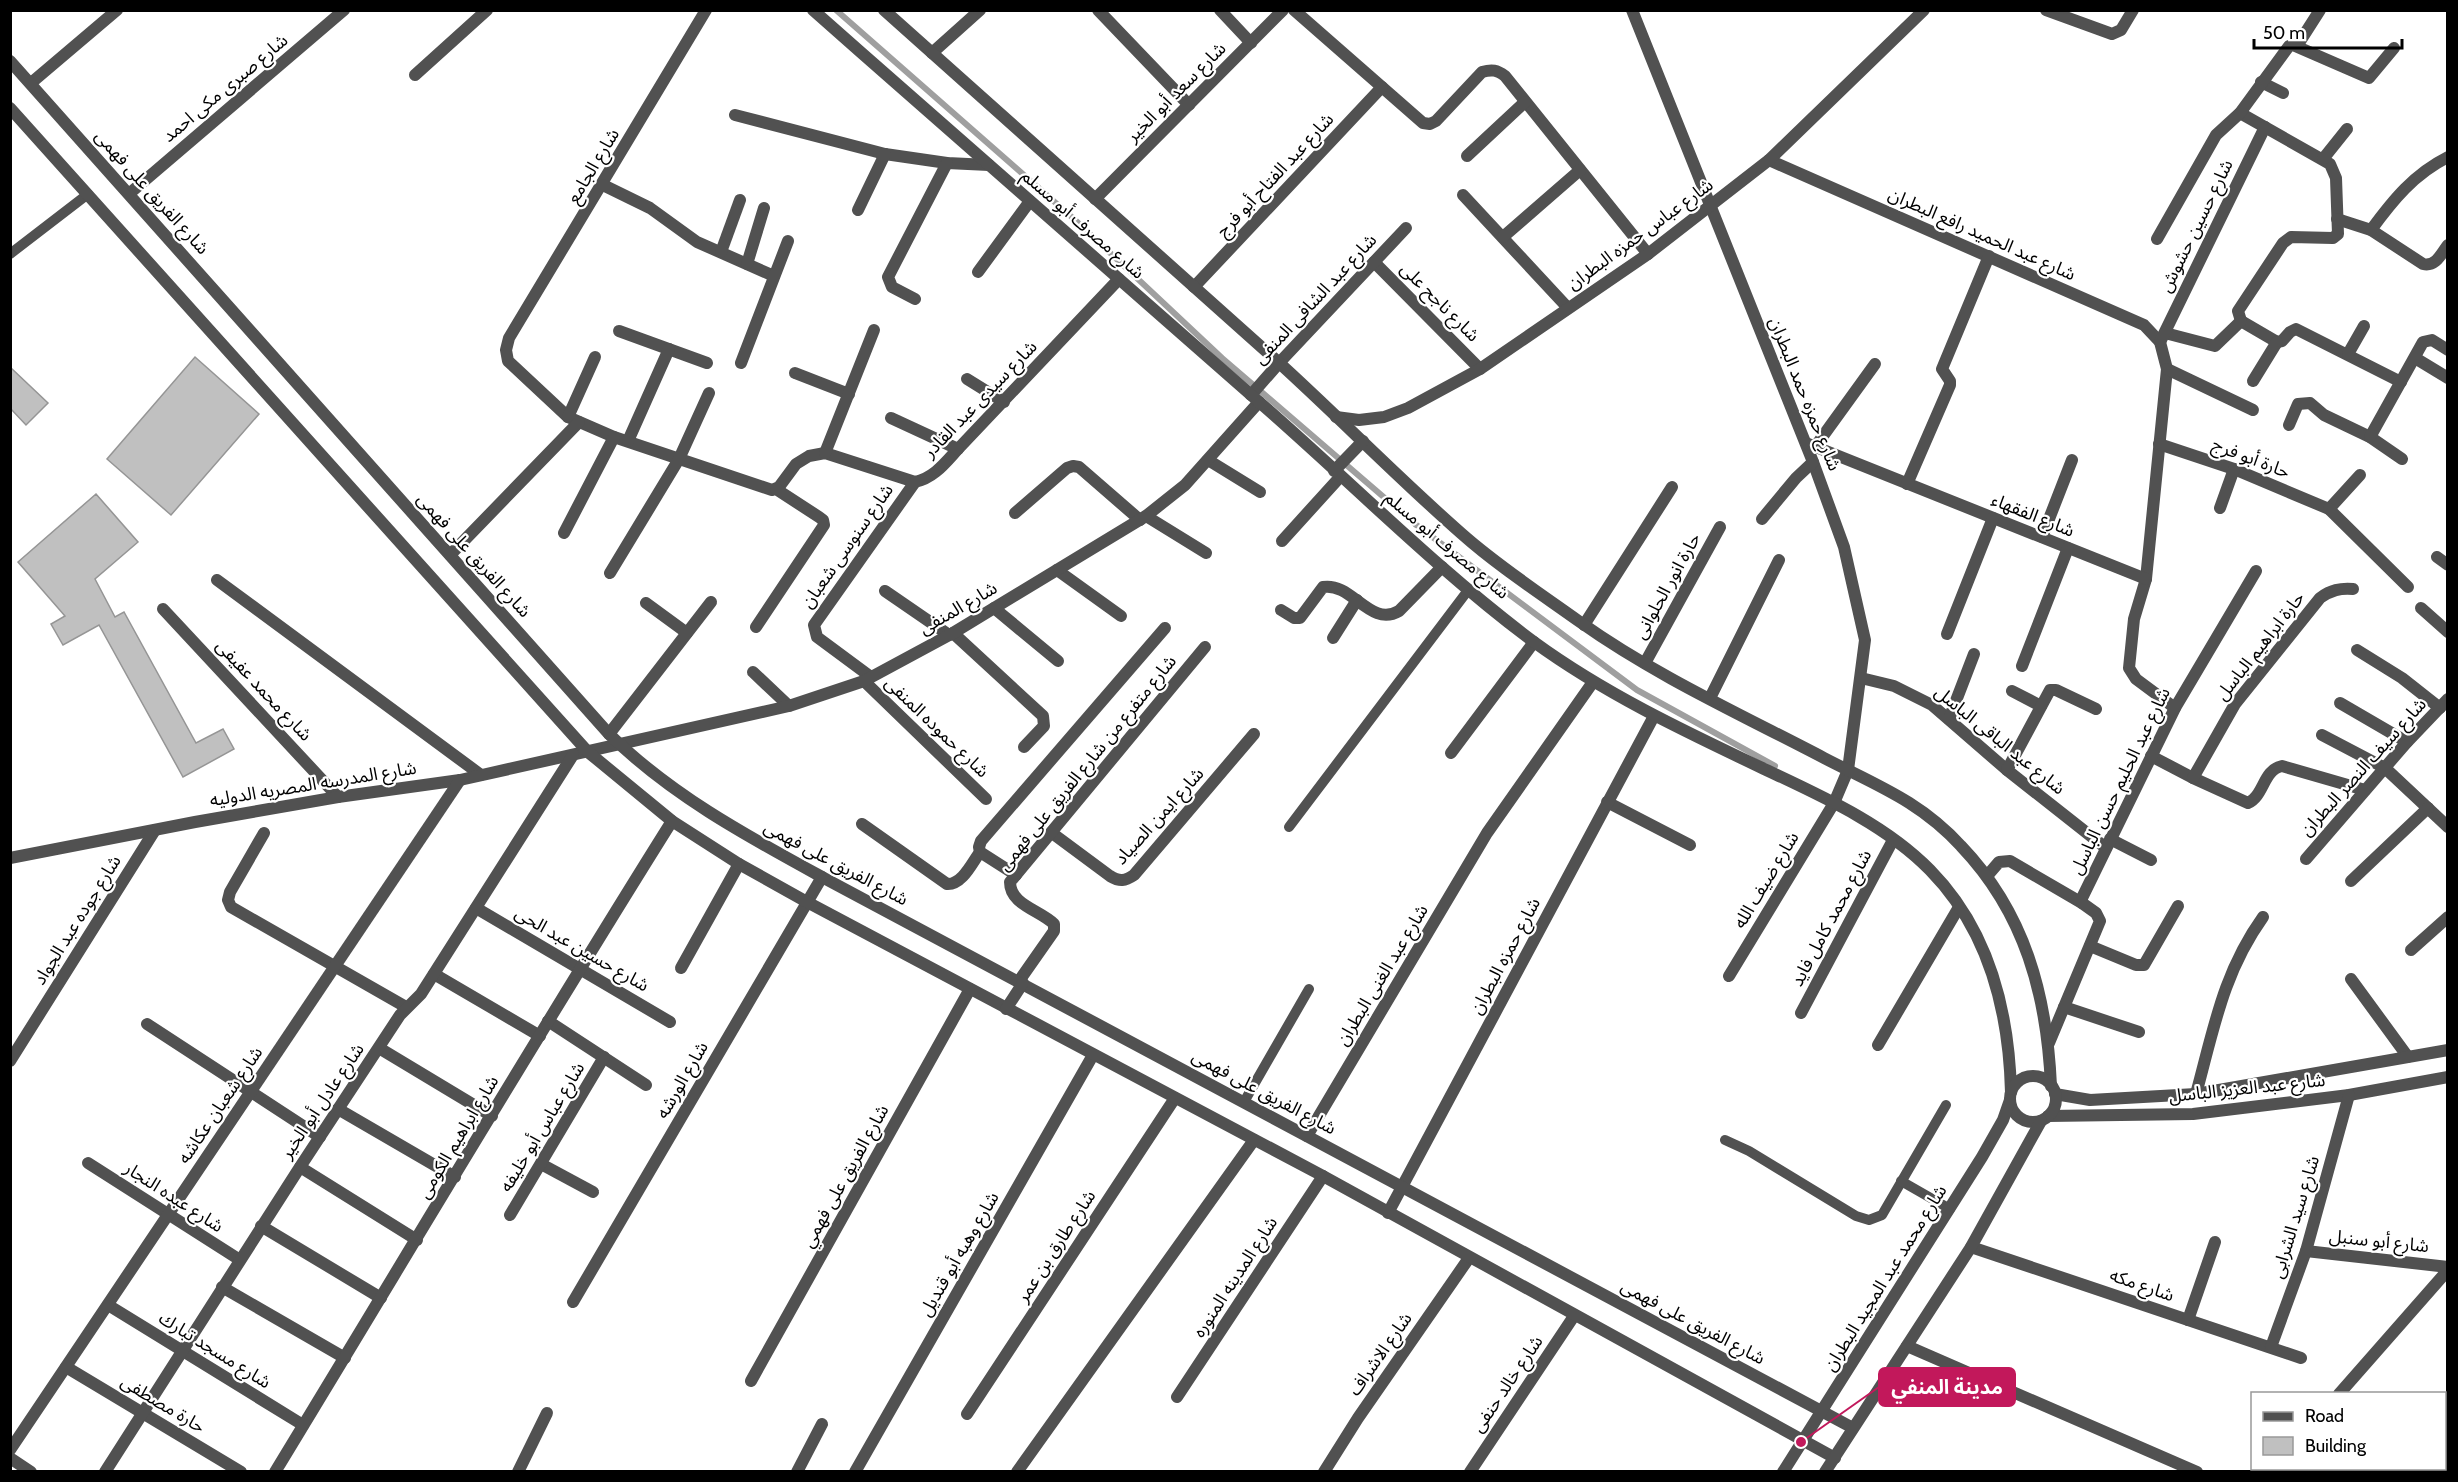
<svg xmlns="http://www.w3.org/2000/svg" width="2458" height="1482" viewBox="0 0 2458 1482" font-family="Cabin,'Noto Sans Arabic',sans-serif">
<style>
.lines{fill:none;stroke-linecap:round;stroke-linejoin:round}
.stream{stroke:#9f9f9f;stroke-width:6}
.building{fill:#c0c0c0;stroke:#959595;stroke-width:1.5}
.service{stroke:#515151;stroke-width:10}
.minor{stroke:#515151;stroke-width:12}
.tertiary{stroke:#515151;stroke-width:12}
.labels{text-anchor:middle;stroke-width:4.5;stroke-linejoin:round;paint-order:stroke}
.street-label{font-size:18px;fill:#000;stroke:#fff}
.leader{fill:none;stroke:#c2185b;stroke-width:2}
.callout-dot{fill:#c2185b;stroke:#fff;stroke-width:2}
.callout{fill:#c2185b;stroke:#c2185b;stroke-width:2}
.callout-label{font-size:20px;text-anchor:middle;font-weight:bold;fill:#fff}
</style>
<rect width="100%" height="100%" fill="#fff"/>
<g class="lines">
<polyline class="stream" points="836,10 1074,219 1222,358 1415,524 1637,690 1775,766"/>
</g>
<g class="building">
<polygon points="195,357 259,414 171,515 107,459"/>
<polygon points="10,367 48,403 26,425 10,408"/>
<polygon points="96,494 138,542 95,579 115,617 124,612 196,743 223,729 234,749 183,777 99,625 63,645 51,624 65,616 18,562"/>
</g>
<g class="lines">
<g class="service">
<polyline points="10,254 88,194"/>
<polyline points="1289,827 1469,589"/>
<polyline points="1244,1102 1309,989"/>
<polyline points="1725,1140 1749,1151 1856,1216 1869,1220 1882,1215 1946,1105"/>
<polyline points="1901,1181 1950,1209"/>
</g>
<g class="minor">
<path d="M706 10 509 338 506 350 508 361 568 417 614 437 772 490 779 487 796 464 809 456 825 453 915 482C934 478 945 463 958 449L1119 279"/>
<polyline points="1098,10 1189,105"/>
<polyline points="1220,10 1251,43"/>
<path d="M1294 10 1423 123 1430 124 1436 121 1482 72C1492 69 1497 70 1505 76L1648 254"/>
<polyline points="1632,10 1813,462 1844,547 1865,640 1848,770 1834,803 1729,976"/>
<polyline points="2046,10 2112,34 2121,30 2133,10"/>
<polyline points="2297,46 2320,10"/>
<polyline points="932,53 980,10"/>
<polyline points="415,75 487,10"/>
<polyline points="2261,82 2283,93"/>
<polyline points="31,83 117,10"/>
<polyline points="2240,113 2330,164 2336,178 2338,234 2333,238 2291,237 2283,243 2238,311 2241,321"/>
<polyline points="735,115 885,154 947,163 989,165"/>
<polyline points="1467,156 1525,102"/>
<polyline points="2323,159 2347,129"/>
<polyline points="1769,160 2144,325 2160,342 2167,369 2146,579 2134,619 2129,668 2136,679 2175,708"/>
<polyline points="603,185 650,208 697,242 774,276"/>
<polyline points="130,193 344,10"/>
<polyline points="1463,195 1568,308"/>
<polyline points="1095,199 1283,10"/>
<polyline points="858,210 885,154"/>
<path d="M2337 219 2371 230 2423 264C2436 267 2441 254 2448 245"/>
<path d="M2371 230C2393 200 2414 174 2448 157"/>
<polyline points="1503,237 1580,170"/>
<polyline points="2157,239 2216,135 2240,113 2289,46 2293,45 2369,78 2394,48"/>
<polyline points="721,252 740,200"/>
<polyline points="1374,262 1480,369"/>
<polyline points="747,264 764,208"/>
<polyline points="978,272 1030,201"/>
<polyline points="1194,287 1382,87"/>
<polyline points="915,299 892,287 888,277 947,163"/>
<polyline points="2241,321 2277,342"/>
<polyline points="619,331 707,363"/>
<polyline points="2165,333 2215,346 2241,321"/>
<polyline points="2160,342 2265,127"/>
<polyline points="2277,342 2282,341 2290,332 2296,329 2401,382"/>
<polyline points="2348,354 2364,326"/>
<polyline points="2415,358 2448,378"/>
<polyline points="741,363 788,241"/>
<polyline points="2167,369 2253,410"/>
<polyline points="795,373 849,394"/>
<polyline points="967,379 1004,402"/>
<polyline points="2253,381 2277,342"/>
<polyline points="1251,395 1279,363 1406,228"/>
<polyline points="568,417 595,357"/>
<polyline points="1336,417 1359,420 1384,417 1408,408 1480,369 1648,254 1769,160 1924,10"/>
<polyline points="891,418 958,449"/>
<polyline points="2289,425 2298,404 2310,403 2324,415 2370,437 2402,459"/>
<polyline points="2370,437 2423,342 2432,340 2448,350"/>
<polyline points="628,441 669,349"/>
<polyline points="1806,443 2146,579"/>
<polyline points="2159,444 2234,469 2329,509 2360,475"/>
<polyline points="1815,447 1875,364"/>
<polyline points="825,453 874,330"/>
<polyline points="1208,460 1260,492"/>
<polyline points="1907,484 1950,385 1950,381 1942,369 1989,256"/>
<polyline points="2220,508 2234,469"/>
<polyline points="2329,509 2408,587"/>
<polyline points="1015,513 1067,468 1073,466 1079,467 1140,520"/>
<polyline points="1146,516 1206,553"/>
<polyline points="1762,519 1796,478 1813,462"/>
<polyline points="564,533 614,437"/>
<polyline points="2042,537 2072,460"/>
<polyline points="1282,541 1340,477"/>
<polyline points="450,555 579,422"/>
<polyline points="2437,557 2448,565"/>
<polyline points="1057,570 1121,616"/>
<polyline points="610,573 679,459 709,393"/>
<polyline points="217,580 481,775"/>
<polyline points="885,591 949,635"/>
<polyline points="646,603 687,633"/>
<polyline points="994,608 1058,661"/>
<polyline points="2421,608 2448,632"/>
<polyline points="163,609 338,797"/>
<path d="M1281 610 1294 618H1300L1323 587C1352 582 1370 628 1399 611L1442 567"/>
<polyline points="1584,625 1672,487"/>
<polyline points="756,627 824,525 823,520 819,517 776,489"/>
<polyline points="953,633 1043,716 1044,726 1024,747"/>
<polyline points="1947,634 1993,518"/>
<polyline points="1333,638 1357,600"/>
<polyline points="2357,650 2402,678 2440,708"/>
<polyline points="1645,663 1720,527"/>
<polyline points="2022,666 2068,548"/>
<polyline points="753,672 789,706"/>
<polyline points="871,677 817,637 814,625 915,482"/>
<polyline points="1861,678 1894,686 1932,705 2007,770 2106,848"/>
<polyline points="864,681 986,799"/>
<polyline points="2012,691 2041,706"/>
<polyline points="1710,698 1779,560"/>
<polyline points="2340,703 2407,742"/>
<polyline points="1949,719 1974,654"/>
<polyline points="609,734 711,602"/>
<polyline points="2322,735 2385,768 2448,827"/>
<polyline points="1451,753 1534,642"/>
<path d="M2151 756 2193 778 2248 803C2264 796 2263 770 2282 766L2365 790"/>
<polyline points="2007,770 2050,690 2056,690 2096,709"/>
<path d="M2193 778 2235 704 2320 598C2331 590 2340 588 2353 589"/>
<polyline points="1607,802 1690,845"/>
<path d="M862 824 947 884C962 885 972 863 980 852"/>
<polyline points="264,833 230,892 228,900 231,907 406,1007"/>
<path d="M1052 833 1110 876C1120 882 1125 881 1134 875L1254 734"/>
<polyline points="2110,839 2151,860"/>
<polyline points="10,858 195,822 338,797 460,780 789,706 864,681 953,633 1146,516 1185,485 1259,402"/>
<polyline points="2306,859 2407,742 2448,699"/>
<polyline points="1016,875 980,852 979,847 981,841 1165,628"/>
<polyline points="1987,876 1999,862 2010,861 2082,903"/>
<polyline points="2351,881 2428,808"/>
<polyline points="476,908 670,1022"/>
<polyline points="2090,946 2136,965 2144,965 2178,906"/>
<polyline points="2411,950 2448,917"/>
<polyline points="681,968 739,864"/>
<polyline points="434,974 540,1036"/>
<polyline points="2351,979 2408,1057"/>
<path d="M1019 981 1054 931V924C1040 910 1010 905 1010 882L1205 647"/>
<polyline points="2064,1007 2139,1032"/>
<polyline points="1801,1013 1893,840"/>
<polyline points="548,1021 646,1085"/>
<polyline points="147,1024 320,1137"/>
<polyline points="2049,1043 2100,921 2096,913 2082,903 2082,898 2175,708 2256,571"/>
<polyline points="1878,1045 1959,907"/>
<polyline points="379,1048 492,1116"/>
<polyline points="10,1061 155,830"/>
<polyline points="2055,1094 2090,1100 2196,1094 2448,1050"/>
<path d="M2196 1094C2214 1028 2223 973 2263 917"/>
<polyline points="338,1109 455,1177"/>
<polyline points="2048,1116 2193,1114 2349,1095 2448,1077"/>
<polyline points="1307,1136 1487,833 1593,682"/>
<polyline points="88,1163 240,1260"/>
<polyline points="541,1164 593,1192"/>
<polyline points="300,1167 417,1240"/>
<polyline points="1388,1213 1654,716"/>
<polyline points="510,1215 604,1057"/>
<polyline points="261,1226 381,1298"/>
<polyline points="1971,1247 2301,1358"/>
<polyline points="2306,1251 2448,1267"/>
<polyline points="222,1287 345,1358"/>
<polyline points="573,1302 822,877"/>
<polyline points="108,1305 303,1425"/>
<polyline points="2188,1320 2215,1242"/>
<polyline points="1907,1346 2197,1472"/>
<polyline points="2271,1347 2306,1251 2349,1095"/>
<polyline points="66,1367 241,1472"/>
<polyline points="751,1381 970,989"/>
<polyline points="2339,1394 2448,1270"/>
<polyline points="1177,1397 1323,1176"/>
<polyline points="967,1414 1175,1098"/>
<polyline points="10,1450 460,780"/>
<polyline points="10,1458 31,1472"/>
<polyline points="105,1472 300,1167 400,1015 421,994 573,755"/>
<path d="M275 1472C407 1255 537 1036 672 821"/>
<polyline points="518,1472 547,1413"/>
<polyline points="797,1472 822,1424"/>
<polyline points="855,1472 1093,1055"/>
<polyline points="1017,1472 1254,1140"/>
<polyline points="1324,1472 1358,1418 1469,1258"/>
<polyline points="1470,1472 1574,1316"/>
</g>
<g class="tertiary">
<path d="M813 10C961 141 1110 271 1258 401 1350 481 1436 569 1534 642 1604 693 1682 730 1760 767 1819 795 1884 823 1930 870 1989 930 2009 1011 2011 1092"/>
<path d="M884 10C1015 127 1146 243 1276 360 1339 417 1398 478 1462 534 1498 566 1541 594 1580 622 1656 676 1742 715 1824 758 1876 785 1920 801 1961 846 2025 913 2047 995 2051 1086"/>
<path d="M10 61 609 734C671 795 747 836 822 877L1853 1428"/>
<polyline points="10,108 588,752 672,821 739,864 807,902 1323,1176 1835,1458"/>
<polyline points="1334,471 1363,441"/>
<polyline points="1006,1009 1023,983"/>
<circle cx="2033" cy="1099" r="23"/>
<polyline points="1783,1472 1982,1157 2003,1120 2010,1100"/>
<polyline points="1825,1472 1971,1247 2041,1121"/>
</g>
</g>
<g class="labels">
<g class="street-label">
<text transform="translate(225 88) rotate(-40)" y="6">شارع صبرى مكى احمد</text>
<text transform="translate(1176 92) rotate(-45)" y="6">شارع سعد أبو الخير</text>
<text transform="translate(593 166) rotate(-59)" y="6">شارع الجامع</text>
<text transform="translate(1275 175) rotate(-47)" y="6">شارع عبد الفتاح أبو فرج</text>
<text transform="translate(152 192) rotate(48)" y="6">شارع الفريق على فهمى</text>
<text transform="translate(1083 224) rotate(41)" y="6">شارع مصرف أبو مسلم</text>
<text transform="translate(2196 226) rotate(-64)" y="6">شارع حسين حشوش</text>
<text transform="translate(1640 234) rotate(-36)" y="6">شارع عباس حمزه البطران</text>
<text transform="translate(1982 234) rotate(24)" y="6">شارع عبد الحميد رافع البطران</text>
<text transform="translate(1315 299) rotate(-47)" y="6">شارع عبد الشافى المنفى</text>
<text transform="translate(1440 302) rotate(45)" y="6">شارع ناجح على</text>
<text transform="translate(1805 394) rotate(68)" y="6">شارع حمزه حمد البطران</text>
<text transform="translate(980 399) rotate(-46)" y="6">شارع سيدى عبد القادر</text>
<text transform="translate(2251 458) rotate(21)" y="6">حارة أبو فرج</text>
<text transform="translate(2033 515) rotate(22)" y="6">شارع الفقهاء</text>
<text transform="translate(1447 545) rotate(40)" y="6">شارع مصرف أبو مسلم</text>
<text transform="translate(847 546) rotate(-55)" y="6">شارع سنوسى شعبان</text>
<text transform="translate(474 555) rotate(48)" y="6">شارع الفريق على فهمى</text>
<text transform="translate(1667 586) rotate(-61)" y="6">حارة انور الحلوانى</text>
<text transform="translate(958 608) rotate(-30)" y="6">شارع المنفى</text>
<text transform="translate(2260 646) rotate(-52)" y="6">حارة ابراهيم الباسل</text>
<text transform="translate(264 690) rotate(47)" y="6">شارع محمد عفيفى</text>
<text transform="translate(937 727) rotate(44)" y="6">شارع حموده المنفى</text>
<text transform="translate(2000 740) rotate(39)" y="6">شارع عبد الباقى الباسل</text>
<text transform="translate(1087 763) rotate(-51)" y="6">شارع متفرع من شارع الفريق على فهمى</text>
<text transform="translate(2363 767) rotate(-48)" y="6">شارع سيف النصر البطران</text>
<text transform="translate(2120 781) rotate(-64)" y="6">شارع عبد الحليم حسن الباسل</text>
<text transform="translate(313 784) rotate(-9)" y="6">شارع المدرسه المصريه الدوليه</text>
<text transform="translate(1159 816) rotate(-48)" y="6">شارع ايمن الصياد</text>
<text transform="translate(836 863) rotate(28)" y="6">شارع الفريق على فهمى</text>
<text transform="translate(1766 880) rotate(-59)" y="6">شارع ضيف الله</text>
<text transform="translate(1831 918) rotate(-62)" y="6">شارع محمد كامل فايد</text>
<text transform="translate(77 920) rotate(-58)" y="6">شارع جوده عبد الجواد</text>
<text transform="translate(582 949) rotate(30)" y="6">شارع حسين عبد الحى</text>
<text transform="translate(1505 956) rotate(-62)" y="6">شارع حمزه البطران</text>
<text transform="translate(1382 975) rotate(-59)" y="6">شارع عبد الغنى البطران</text>
<text transform="translate(682 1080) rotate(-60)" y="6">شارع الورشه</text>
<text transform="translate(2247 1088) rotate(-6)" y="6">شارع عبد العزيز الباسل</text>
<text transform="translate(1264 1092) rotate(28)" y="6">شارع الفريق على فهمى</text>
<text transform="translate(322 1101) rotate(-56)" y="6">شارع عادل أبو الخير</text>
<text transform="translate(220 1105) rotate(-56)" y="6">شارع شعبان عكاشه</text>
<text transform="translate(542 1127) rotate(-59)" y="6">شارع عباس أبو خليفه</text>
<text transform="translate(458 1137) rotate(-59)" y="6">شارع ابراهيم الكومى</text>
<text transform="translate(845 1176) rotate(-61)" y="6">شارع الفريق على فهمي</text>
<text transform="translate(174 1197) rotate(33)" y="6">شارع عبده النجار</text>
<text transform="translate(2295 1217) rotate(-73)" y="6">شارع سيد الشرابى</text>
<text transform="translate(2379 1241) rotate(6)" y="6">شارع أبو سنبل</text>
<text transform="translate(1056 1246) rotate(-57)" y="6">شارع طارق بن عمر</text>
<text transform="translate(959 1254) rotate(-60)" y="6">شارع وهبه أبو قنديل</text>
<text transform="translate(1235 1277) rotate(-57)" y="6">شارع المدينه المنوره</text>
<text transform="translate(1885 1278) rotate(-58)" y="6">شارع محمد عبد المجيد البطران</text>
<text transform="translate(2142 1285) rotate(19)" y="6">شارع مكه</text>
<text transform="translate(1693 1322) rotate(28)" y="6">شارع الفريق على فهمى</text>
<text transform="translate(215 1350) rotate(32)" y="6">شارع مسجد تبارك</text>
<text transform="translate(1380 1354) rotate(-55)" y="6">شارع الاشراف</text>
<text transform="translate(1507 1384) rotate(-56)" y="6">شارع خالد حنفى</text>
<text transform="translate(163 1404) rotate(31)" y="6">حارة مصطفى</text>
</g>
</g>
<path class="leader" d="M1801 1442L1879 1387"/>
<circle class="callout-dot" cx="1801" cy="1442" r="6"/>
<rect class="callout" x="1879" y="1368" width="136" height="38" rx="6"/>
<g class="callout-label">
<text x="1947" y="1394">مدينة المنفي</text>
</g>
<rect width="2458" height="1482" fill="none" stroke="#000000" stroke-width="24"/>
<rect x="2251" y="1392" width="195" height="78" fill="#ffffff" stroke="#999999" stroke-width="1.5"/>
<rect x="2263" y="1412" width="30" height="9" fill="#515151" stroke="#999999" stroke-width="1.5"/>
<text x="2305" y="1422" font-size="18" fill="#000000">Road</text>
<rect x="2263" y="1437" width="30" height="18" fill="#c0c0c0" stroke="#999999" stroke-width="1.5"/>
<text x="2305" y="1452" font-size="18" fill="#000000">Building</text>
<path d="M2254 39v9h148v-9" fill="none" stroke="#000000" stroke-width="3"/>
<text x="2263" y="39" font-size="18" fill="#000000" stroke="#ffffff" stroke-width="4.5" paint-order="stroke">50 m</text>
</svg>
